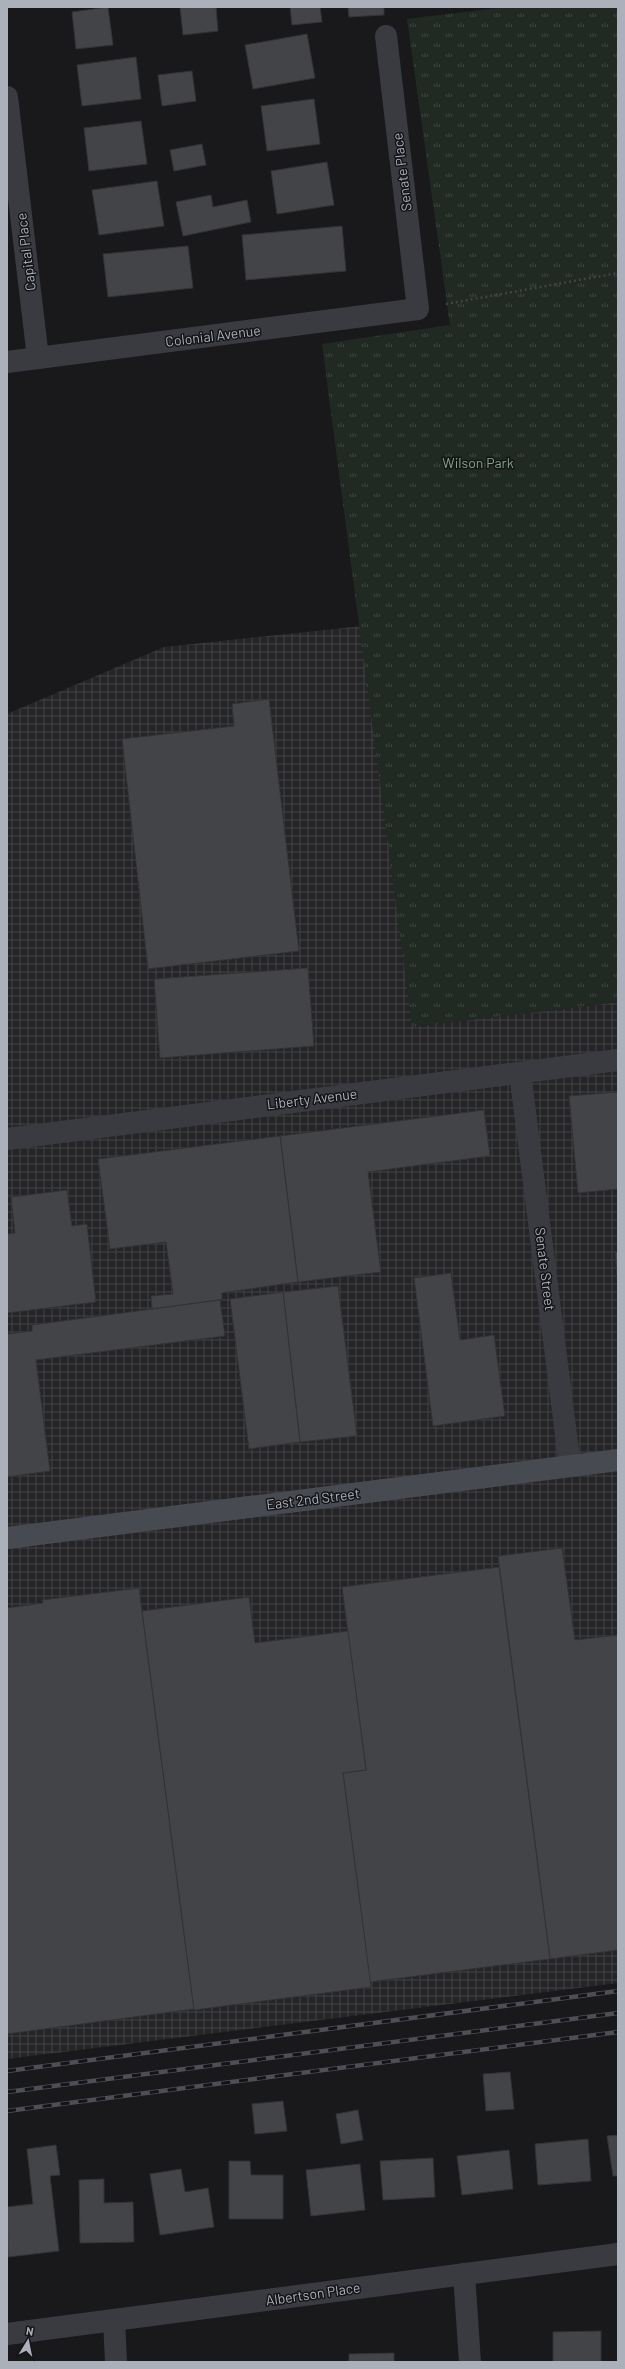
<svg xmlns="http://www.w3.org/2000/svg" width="625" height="2369" viewBox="0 0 625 2369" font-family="Barlow,sans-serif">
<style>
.industrial{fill:url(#industrial-grid)}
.park{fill:url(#park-tufts)}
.building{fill:#434448;stroke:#333337}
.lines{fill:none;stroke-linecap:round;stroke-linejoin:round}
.path{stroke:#3f4247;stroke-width:2.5;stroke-dasharray:2 3;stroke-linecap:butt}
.street{stroke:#3a3b40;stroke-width:22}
.secondary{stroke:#474a50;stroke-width:22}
.rail-casing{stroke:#4c4f55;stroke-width:4.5}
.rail{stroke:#141416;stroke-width:3;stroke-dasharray:9;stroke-linecap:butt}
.labels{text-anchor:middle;stroke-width:3;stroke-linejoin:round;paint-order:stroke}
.street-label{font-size:14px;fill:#abb0bb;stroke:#141416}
.park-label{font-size:14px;fill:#81a684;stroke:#141416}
</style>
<defs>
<pattern id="industrial-grid" width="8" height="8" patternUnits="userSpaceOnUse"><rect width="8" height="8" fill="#252528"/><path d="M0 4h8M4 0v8" fill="none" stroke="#424245"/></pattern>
<pattern id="park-tufts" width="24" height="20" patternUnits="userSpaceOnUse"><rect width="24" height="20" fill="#202922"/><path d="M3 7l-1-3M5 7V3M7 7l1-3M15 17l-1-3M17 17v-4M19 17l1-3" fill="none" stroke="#3e4640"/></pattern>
</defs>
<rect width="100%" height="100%" fill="#19191b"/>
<polygon class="industrial" points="363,626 412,1027 618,1002 618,1983 7,2059 7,714 164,647"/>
<polygon class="park" points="506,7 618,7 618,1002 412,1027 322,344 450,325 407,19"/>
<g class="building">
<polygon points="108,7 113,45 76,49 72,12"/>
<polygon points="180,7 216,7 218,31 183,35"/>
<polygon points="290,7 320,7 322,22 292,25"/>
<polygon points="348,7 384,7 384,15 349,17"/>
<polygon points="307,34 315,78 253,89 245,45"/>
<polygon points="136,57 141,99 82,106 77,65"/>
<polygon points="192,71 196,101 162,106 158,75"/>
<polygon points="314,99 320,144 267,151 261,106"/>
<polygon points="141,121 147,164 89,171 84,128"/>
<polygon points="202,144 206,165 174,171 170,150"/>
<polygon points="327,162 334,205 277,214 271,171"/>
<polygon points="157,181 164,226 99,235 92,190"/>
<polygon points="211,195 213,207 247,200 251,222 183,236 176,202"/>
<polygon points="342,226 346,271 246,280 242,235"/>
<polygon points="188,246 193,288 108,297 103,254"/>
<polygon points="269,699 299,951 148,969 122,739 234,726 232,704"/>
<polygon points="308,968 314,1046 160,1058 154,979"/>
<polygon points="618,1092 618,1189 578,1193 569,1096"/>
<polygon points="484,1110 490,1156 368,1172 381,1272 298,1282 280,1136"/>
<polygon points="280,1136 298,1282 222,1293 222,1299 220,1300 152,1309 151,1296 173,1294 166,1242 110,1249 98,1159"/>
<polygon points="67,1190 72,1226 87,1224 96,1302 7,1313 7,1234 15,1233 11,1197"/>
<polygon points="618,1251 618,1289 615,1252"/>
<polygon points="451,1273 460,1340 494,1335 505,1416 433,1426 414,1278"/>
<polygon points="338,1286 357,1436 300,1442 283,1292"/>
<polygon points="283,1292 300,1442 249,1449 230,1299"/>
<polygon points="220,1300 225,1336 36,1360 50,1471 7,1477 7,1334 32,1331 32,1325"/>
<polygon points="562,1548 575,1640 618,1635 618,1950 550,1959 498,1556"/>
<polygon points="499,1567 550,1959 370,1982 343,1773 366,1770 342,1587"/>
<polygon points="139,1588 194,2009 7,2034 7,1608 43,1603 42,1600"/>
<polygon points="249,1597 255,1643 348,1631 366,1770 343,1773 371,1987 194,2010 142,1611"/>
<polygon points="510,2072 514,2109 486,2111 483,2074"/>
<polygon points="283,2101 287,2131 255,2134 252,2104"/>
<polygon points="358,2110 363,2140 341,2144 336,2114"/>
<polygon points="618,2135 618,2176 613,2176 607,2136"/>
<polygon points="588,2139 591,2181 538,2185 535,2144"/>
<polygon points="56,2145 60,2175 50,2176 59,2251 8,2257 7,2207 33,2204 27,2149"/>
<polygon points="509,2150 513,2189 462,2195 457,2156"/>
<polygon points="433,2158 435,2197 383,2200 380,2161"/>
<polygon points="229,2161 250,2161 251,2175 283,2175 283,2219 229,2219"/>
<polygon points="360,2164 365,2210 311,2216 306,2170"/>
<polygon points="181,2169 185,2192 208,2188 214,2227 160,2235 150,2174"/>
<polygon points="104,2179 104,2203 133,2202 134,2242 80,2243 79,2180"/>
<polygon points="601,2331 601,2362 553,2362 553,2332"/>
<polygon points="394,2353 394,2362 349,2362 349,2354"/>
</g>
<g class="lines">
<polyline class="path" points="446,304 618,273"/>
<g class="street">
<polyline points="7,97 38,358"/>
<polyline points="7,362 418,309 386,36"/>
<polyline points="520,1073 570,1466"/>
<polyline points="7,1139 618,1060"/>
<polyline points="464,2274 470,2362"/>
<polyline points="114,2320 116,2362"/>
<polyline points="7,2334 618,2254"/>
</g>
<polyline class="secondary" points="7,1538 618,1460"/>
<defs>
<g id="rail">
<polyline points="7,2071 618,1991"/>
<polyline points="7,2092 618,2013"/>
<polyline points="7,2111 618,2032"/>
</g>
</defs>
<use href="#rail" class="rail-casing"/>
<use href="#rail" class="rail"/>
</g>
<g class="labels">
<g class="street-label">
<text transform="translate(402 172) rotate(-97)" y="5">Senate Place</text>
<text transform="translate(26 252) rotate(-97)" y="5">Capital Place</text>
<text transform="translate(213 336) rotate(-7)" y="5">Colonial Avenue</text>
<text transform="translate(312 1099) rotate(-7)" y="5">Liberty Avenue</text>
<text transform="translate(545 1269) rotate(83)" y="5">Senate Street</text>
<text transform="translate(313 1499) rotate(-7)" y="5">East 2nd Street</text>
<text transform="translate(313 2294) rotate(-8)" y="5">Albertson Place</text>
</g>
<g class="park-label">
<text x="478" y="468">Wilson Park</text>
</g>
</g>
<rect width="625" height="2369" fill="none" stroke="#abb0bb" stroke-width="16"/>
<g transform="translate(28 2341) rotate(10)" stroke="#141416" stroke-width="3" paint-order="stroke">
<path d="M0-3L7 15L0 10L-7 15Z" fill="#abb0bb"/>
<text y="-6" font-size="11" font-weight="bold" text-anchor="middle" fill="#abb0bb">N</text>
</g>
</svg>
